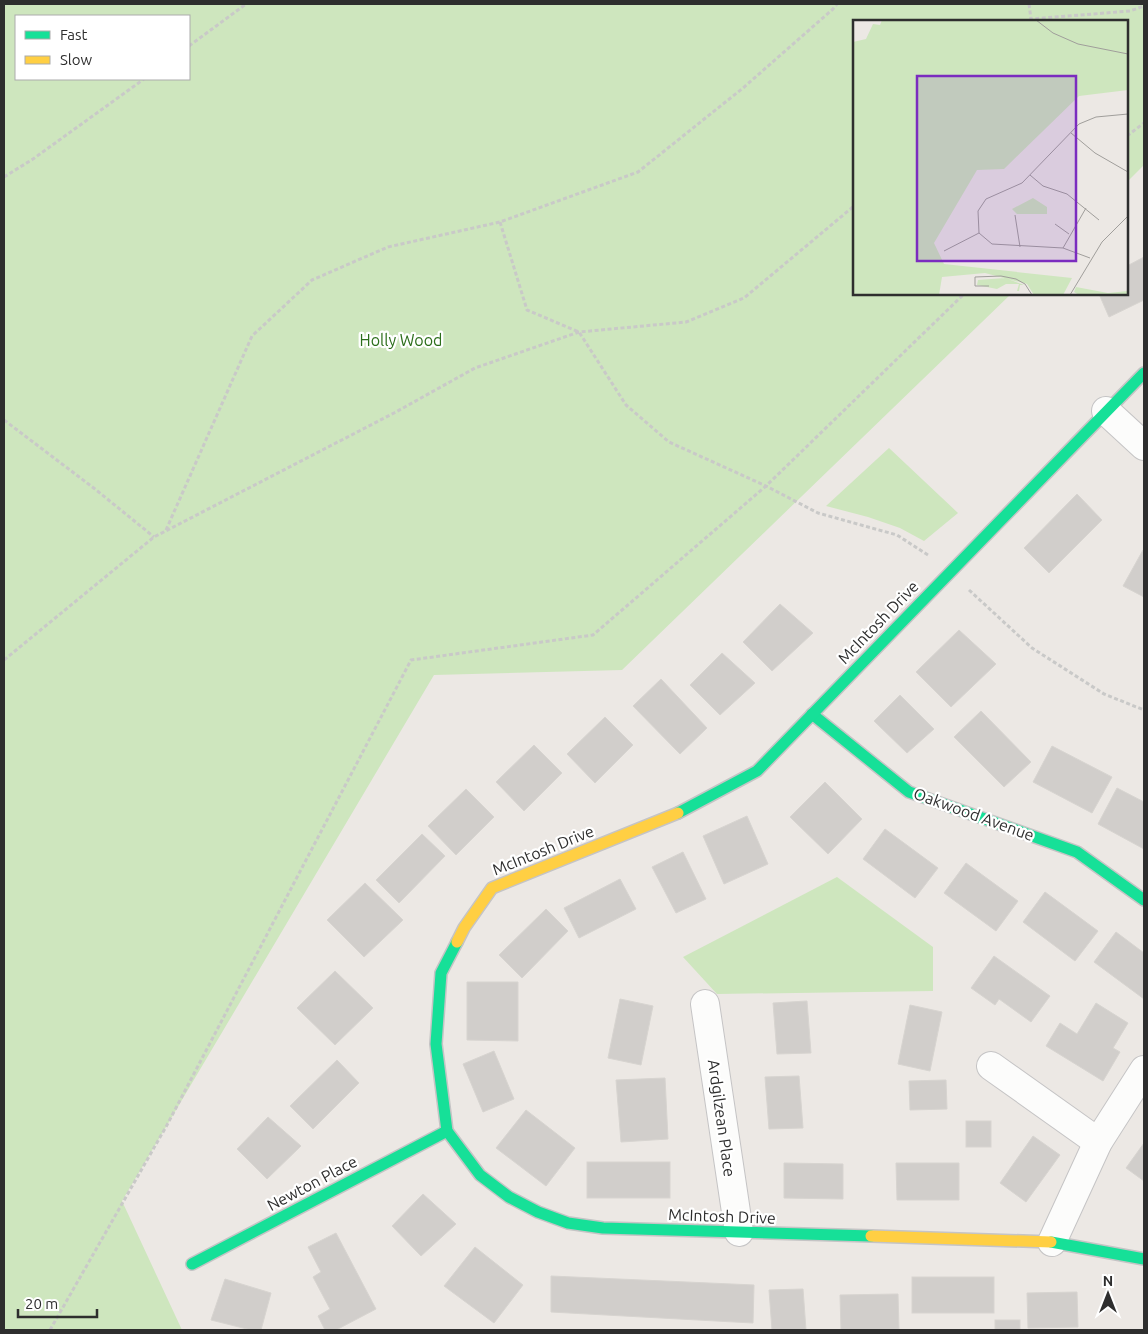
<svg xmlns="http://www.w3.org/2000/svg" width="1148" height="1334" viewBox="0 0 1148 1334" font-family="Ubuntu,sans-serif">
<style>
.green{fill:#cee6be;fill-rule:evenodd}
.building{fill:#d1cecb;stroke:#d7d4d0}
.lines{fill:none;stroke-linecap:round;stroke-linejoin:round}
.street-casing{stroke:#c5c4c5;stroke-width:30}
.fast-casing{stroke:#c5c4c5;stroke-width:14}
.slow-casing{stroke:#c5c4c5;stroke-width:14}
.path{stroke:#c9c9c8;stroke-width:3;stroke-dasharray:4 2.5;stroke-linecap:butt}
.street{stroke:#fcfcfb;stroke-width:28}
.fast{stroke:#16e098;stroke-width:11}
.slow{stroke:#ffcf43;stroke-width:11}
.labels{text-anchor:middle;stroke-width:4.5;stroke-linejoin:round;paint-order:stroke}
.park-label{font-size:16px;fill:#2c6e1b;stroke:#fff}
.street-label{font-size:16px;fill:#2e2e2e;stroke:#fff}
.inset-road{fill:none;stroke:#a09e9b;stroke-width:1}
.view{fill:#7b2cbf;fill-opacity:0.15;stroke:#7b2cbf;stroke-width:2.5}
.inset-edge{fill:none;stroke:#2e2e2e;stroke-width:2.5}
</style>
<rect width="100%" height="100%" fill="#ece8e4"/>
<g class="green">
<path d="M4 4H1144V165L1127 182V21H854V294H1011L622 670 434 675 122 1201 182 1330H4ZM189 16V79H16V16Z"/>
<polygon points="889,448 958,513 924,541 900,528 868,517 826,506"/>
<polygon points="837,877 933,947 933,991 717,994 683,957"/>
</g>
<g class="building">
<polygon points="1144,257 1144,300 1109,317 1099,294 1127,294 1127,266"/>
<polygon points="1077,494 1102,520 1049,573 1024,548"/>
<polygon points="1143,550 1144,550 1144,597 1123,586"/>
<polygon points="780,604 813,633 772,671 743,642"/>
<polygon points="959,630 996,664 951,707 916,672"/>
<polygon points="722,653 755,683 720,715 690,685"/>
<polygon points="661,679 707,728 680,754 633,706"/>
<polygon points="900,695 934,729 907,753 874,721"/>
<polygon points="981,711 1031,762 1004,787 954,737"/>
<polygon points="605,717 633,745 595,783 567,754"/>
<polygon points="534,745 562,773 524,811 496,782"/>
<polygon points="1052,746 1112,777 1092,813 1033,782"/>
<polygon points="825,782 862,819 828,854 790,817"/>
<polygon points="1117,788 1144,802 1144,849 1098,824"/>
<polygon points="466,789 494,817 456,855 428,826"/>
<polygon points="747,816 768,864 724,884 703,836"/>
<polygon points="885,829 938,868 915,898 863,859"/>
<polygon points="422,834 445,856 399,903 376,880"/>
<polygon points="683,852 706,899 676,913 652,867"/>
<polygon points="966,863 1018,901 996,931 944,893"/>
<polygon points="620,879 636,909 579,938 564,908"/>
<polygon points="365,883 403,920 364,957 327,920"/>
<polygon points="1045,892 1098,931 1075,961 1023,922"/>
<polygon points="546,909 568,931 522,978 499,955"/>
<polygon points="1116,932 1144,953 1144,999 1094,962"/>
<polygon points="994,956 1050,996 1031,1022 999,999 995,1005 971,988"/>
<polygon points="335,971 373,1008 335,1045 297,1008"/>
<polygon points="467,982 518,982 518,1041 467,1040"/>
<polygon points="620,999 653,1006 641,1065 608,1058"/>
<polygon points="807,1001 811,1053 777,1054 773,1003"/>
<polygon points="1096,1003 1128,1023 1113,1048 1120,1052 1103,1081 1046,1046 1060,1023 1077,1034"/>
<polygon points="910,1005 942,1012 930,1071 898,1064"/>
<polygon points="494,1051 514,1099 483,1112 463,1064"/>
<polygon points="337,1060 359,1083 313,1129 290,1106"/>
<polygon points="799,1076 803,1128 769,1129 765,1077"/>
<polygon points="665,1078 668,1139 621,1142 616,1080"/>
<polygon points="946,1080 947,1109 910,1110 909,1081"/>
<polygon points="526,1110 575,1148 546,1186 496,1148"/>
<polygon points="268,1117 301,1146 267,1179 237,1149"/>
<rect x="966" y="1121" width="25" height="26"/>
<polygon points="1033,1136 1060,1155 1026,1202 1000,1183"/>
<polygon points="1144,1143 1144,1181 1126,1168"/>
<rect x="587" y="1162" width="83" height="36"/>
<polygon points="784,1163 843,1164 843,1199 784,1198"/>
<polygon points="896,1163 959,1163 959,1200 897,1200"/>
<polygon points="423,1194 456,1224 421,1256 392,1226"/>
<polygon points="336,1233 376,1309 336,1330 325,1330 318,1316 330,1309 313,1277 321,1272 308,1247"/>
<polygon points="475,1247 523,1285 494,1323 444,1286"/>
<polygon points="551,1276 754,1285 753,1323 551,1312"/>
<rect x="912" y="1277" width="82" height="36"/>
<polygon points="225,1279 271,1293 261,1330 251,1330 211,1320"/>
<polygon points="803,1289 806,1330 772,1330 769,1290"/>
<polygon points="1077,1292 1078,1327 1028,1328 1027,1293"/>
<polygon points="898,1294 899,1329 841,1330 840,1295"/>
<rect x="995" y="1320" width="25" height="10"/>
</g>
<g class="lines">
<defs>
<g id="street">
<polyline points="1106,411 1144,446"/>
<polyline points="705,1004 739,1232"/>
<polyline points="991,1066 1098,1142"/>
<polyline points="1052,1242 1098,1142 1144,1070"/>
</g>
<g id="fast">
<polyline points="812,714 909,792 1077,852 1144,900"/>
<polyline points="678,813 757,771 1144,373"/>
<polyline points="457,942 441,973 436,1044 447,1131 480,1175 509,1197 538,1212 568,1223 603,1228 871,1236"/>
<polyline points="1051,1242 1144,1259"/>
<polyline points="192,1264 447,1131"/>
</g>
<g id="slow">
<polyline points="457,942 464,928 492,888 678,813"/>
<polyline points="871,1236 1051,1242"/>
</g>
</defs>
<use href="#street" class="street-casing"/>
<use href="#fast" class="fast-casing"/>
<use href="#slow" class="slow-casing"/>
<g class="path">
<polyline points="1029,4 1031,19"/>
<polyline points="1030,21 1031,19 1130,11 1144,6"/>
<polyline points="189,46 246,4"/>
<polyline points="1127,136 1144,123"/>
<polyline points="4,177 33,159 144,79"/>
<polyline points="500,222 527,310 579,332 626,405 669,442 766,486 818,513 897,535 928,555"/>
<polyline points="4,420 95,489 154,537"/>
<polyline points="166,530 252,336 312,280 388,247 500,222 638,172 743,88 833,9 837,4"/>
<polyline points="969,590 1032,648 1104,694 1144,710"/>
<polyline points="4,660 154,537 394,413 475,368 579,332 686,322 744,298 854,206"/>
<polyline points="50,1330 167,1125 411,660 593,635 766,486 964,294"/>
</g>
<use href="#street" class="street"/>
<use href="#fast" class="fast"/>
<use href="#slow" class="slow"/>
</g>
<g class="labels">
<g class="park-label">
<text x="401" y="346">Holly Wood</text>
</g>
<g class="street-label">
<text transform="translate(878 622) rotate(-46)" y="6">McIntosh Drive</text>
<text transform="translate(974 814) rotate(20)" y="6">Oakwood Avenue</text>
<text transform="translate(543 850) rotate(-22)" y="6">McIntosh Drive</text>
<text transform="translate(722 1118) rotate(82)" y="6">Ardgilzean Place</text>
<text transform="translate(312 1183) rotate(-28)" y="6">Newton Place</text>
<text transform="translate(722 1216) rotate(2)" y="6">McIntosh Drive</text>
</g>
</g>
<g transform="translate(853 20)">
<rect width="275" height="275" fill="#ece8e4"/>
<path d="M29 0H275V70L226 76 151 149 124 150 81 223 91 244 219 258 210 275H181L174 264 132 253 89 257 86 275H0V22L13 19 20 4 27 5ZM180 178 194 187V194H164L159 189ZM152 258 171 265H167L166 271H164L166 264H153L144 269 124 265 125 260ZM223 267 255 273 275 271V275H226L221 272Z" fill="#cee6be"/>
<path class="inset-road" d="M183 0 200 13 225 24 275 34M218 113 242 133 275 152M177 155 190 166 214 174 246 200M162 195 167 227M202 204 216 214M210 228 233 188M91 231 126 213M237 238 210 228 139 224 126 213 125 191 133 179 169 163 226 104 243 97 275 94M136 266H122V257L148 256 163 259 172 264 179 275M217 275 249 222 275 196"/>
<path class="view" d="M64 56H223V241H64Z"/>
<rect width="275" height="275" class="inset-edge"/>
</g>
<rect width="1148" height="1334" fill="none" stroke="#2e2e2e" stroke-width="10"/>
<rect x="15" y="15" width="175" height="65" fill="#ffffff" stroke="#ababab"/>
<rect x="25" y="31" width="25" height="8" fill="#16e098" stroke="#ababab"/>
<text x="60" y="40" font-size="15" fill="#2e2e2e">Fast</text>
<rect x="25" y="56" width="25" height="8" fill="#ffcf43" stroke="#ababab"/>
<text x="60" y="65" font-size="15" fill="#2e2e2e">Slow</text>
<g transform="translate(1108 1294)" stroke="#ffffff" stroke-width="4" paint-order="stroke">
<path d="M0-4L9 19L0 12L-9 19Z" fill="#2e2e2e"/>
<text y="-8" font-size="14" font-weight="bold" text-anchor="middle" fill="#2e2e2e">N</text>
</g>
<path d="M18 1309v8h79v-8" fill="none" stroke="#2e2e2e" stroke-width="2.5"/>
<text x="25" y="1309" font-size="15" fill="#2e2e2e" stroke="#ffffff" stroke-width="4" paint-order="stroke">20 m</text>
</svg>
